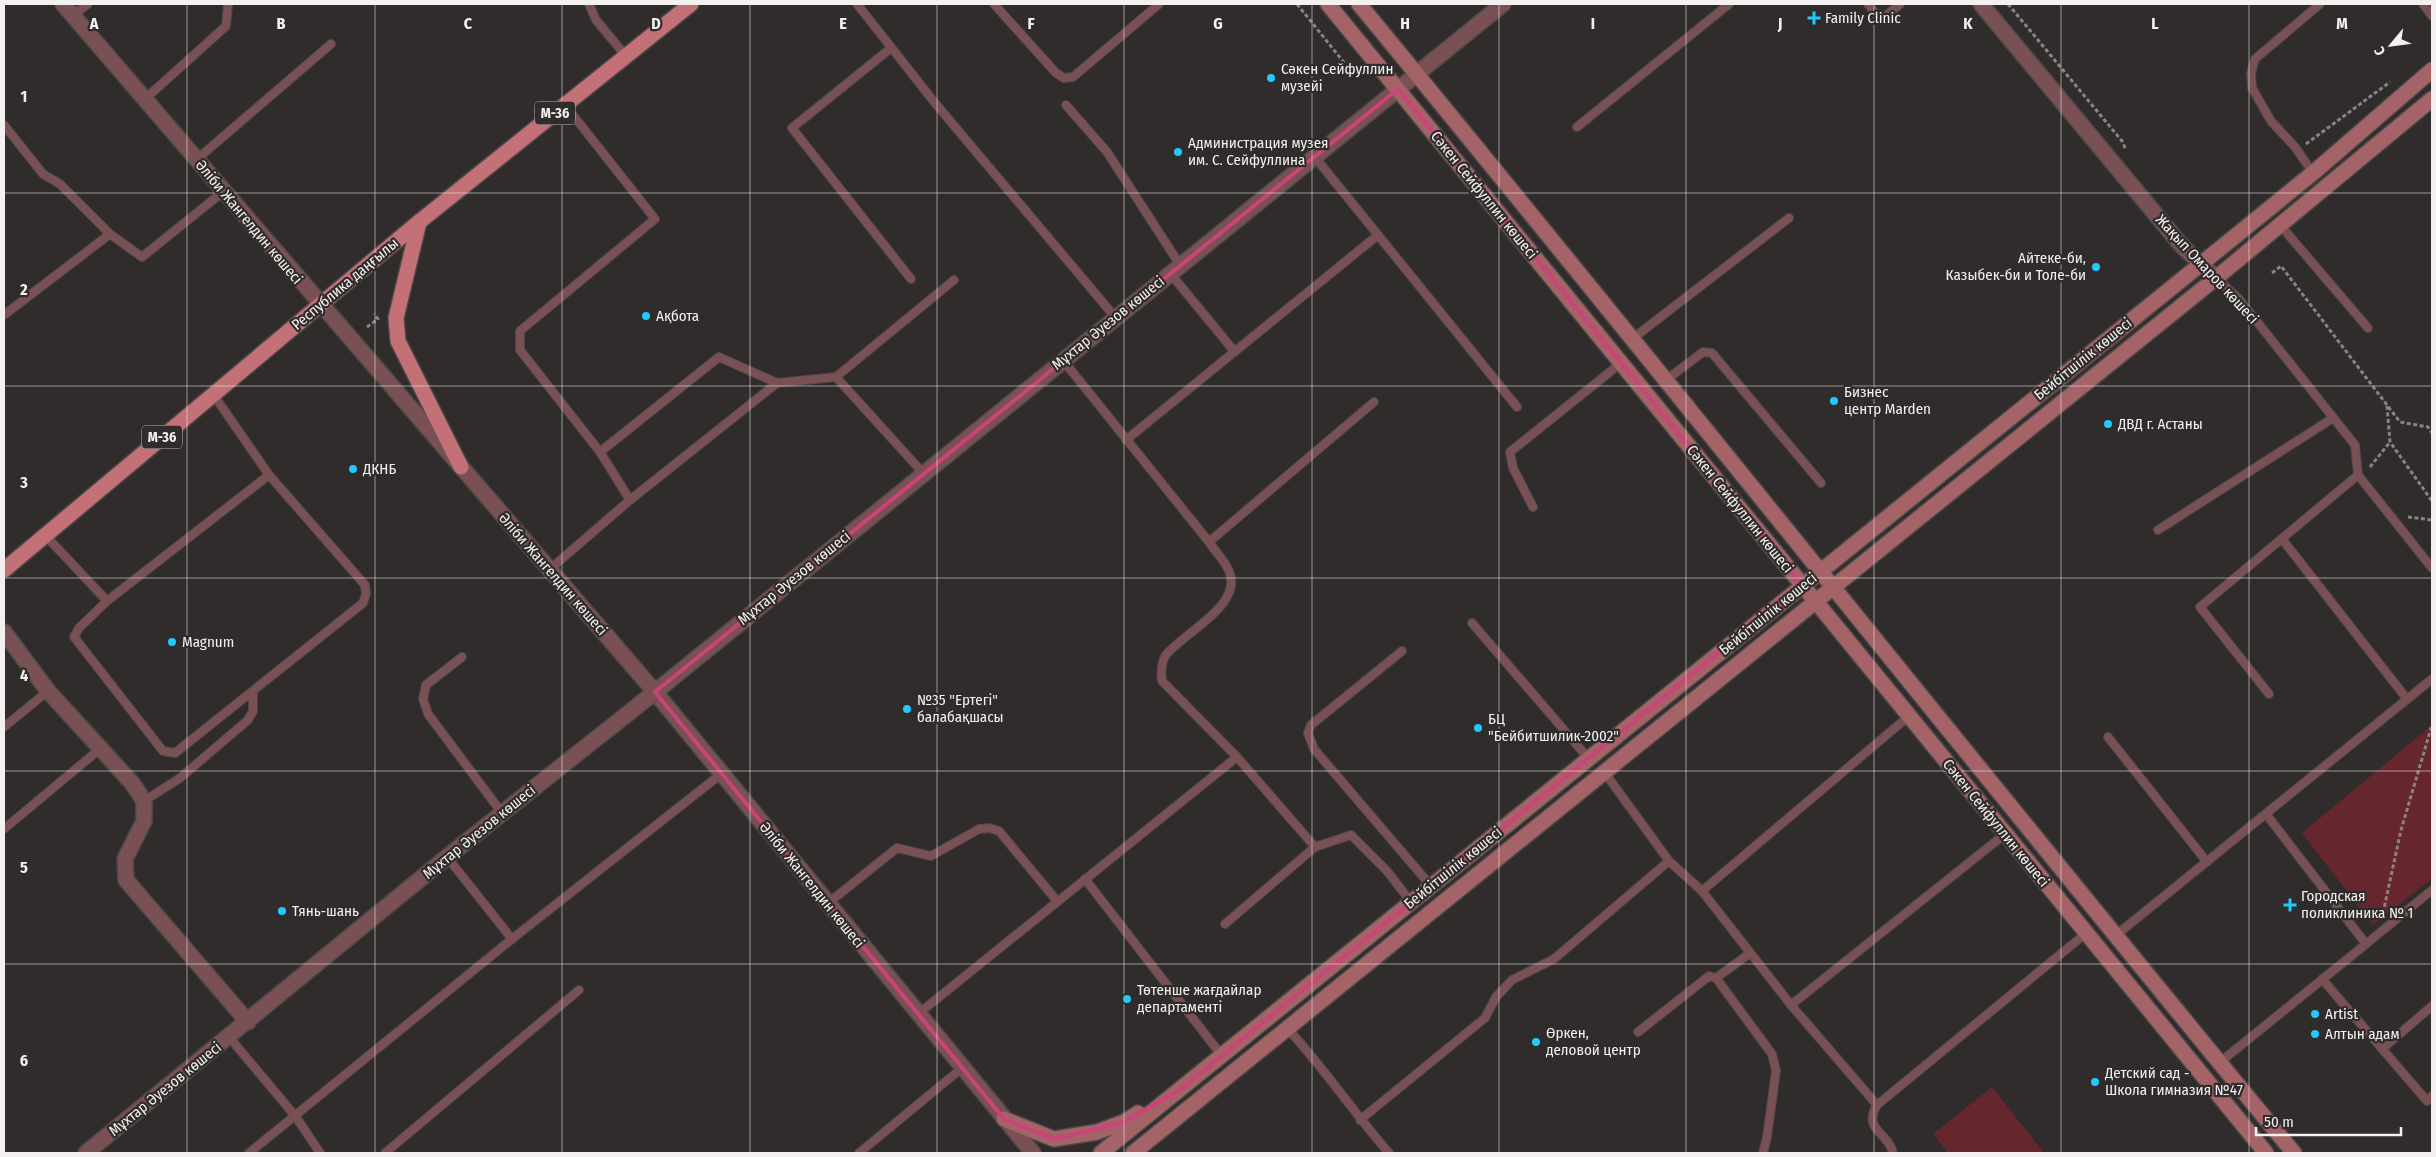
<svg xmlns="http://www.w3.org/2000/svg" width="2436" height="1157" font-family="'Fira Sans Condensed',sans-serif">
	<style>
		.green { fill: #65262d }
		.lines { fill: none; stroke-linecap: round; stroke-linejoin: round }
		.service-casing { stroke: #4c4747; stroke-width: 10 }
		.minor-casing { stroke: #4c4747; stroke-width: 18 }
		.tertiary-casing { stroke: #4c4747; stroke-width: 18 }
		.secondary-casing { stroke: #4c4747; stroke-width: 18 }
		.primary-casing { stroke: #4c4747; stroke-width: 18 }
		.path { stroke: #898484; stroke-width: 3; stroke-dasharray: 4 2.5; stroke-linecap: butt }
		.service { stroke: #795053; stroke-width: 8 }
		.minor { stroke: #795053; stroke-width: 15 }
		.tertiary { stroke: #795053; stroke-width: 15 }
		.secondary { stroke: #a36367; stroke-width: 15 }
		.primary { stroke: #c37176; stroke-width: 15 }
		.marked { fill: none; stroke: #cc4379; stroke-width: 4; stroke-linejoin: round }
		.grid { fill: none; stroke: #f4f0f0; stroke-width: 1; stroke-opacity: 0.55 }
		.poi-dot { fill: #21c9fd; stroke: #312c2c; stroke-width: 2 }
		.labels { text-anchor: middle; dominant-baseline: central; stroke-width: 4.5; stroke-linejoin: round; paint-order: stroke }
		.shield { fill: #312c2c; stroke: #bab5b5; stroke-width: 1 }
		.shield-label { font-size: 14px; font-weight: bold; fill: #f4f0f0 }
		.poi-label { font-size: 15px; fill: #f4f0f0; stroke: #312c2c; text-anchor: start }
		.street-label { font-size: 15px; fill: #f4f0f0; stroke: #312c2c }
		.grid-label { font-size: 16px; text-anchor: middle; font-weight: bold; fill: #f4f0f0; stroke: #312c2c; stroke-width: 4.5; stroke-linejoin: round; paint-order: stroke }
	</style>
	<rect width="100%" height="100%" fill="#312c2c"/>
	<g class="green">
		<polygon points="2432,725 2432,879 2373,925 2302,833"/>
		<polygon points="1992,1087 2044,1153 1948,1153 1933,1134"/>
	</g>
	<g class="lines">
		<g class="service-casing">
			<g id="service">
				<polyline points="589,4 596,20 626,56"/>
				<polyline points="857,4 935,103 1115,317"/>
				<polyline points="994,4 1056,73 1064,78 1073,77 1159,4"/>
				<polyline points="1868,4 1881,20 1900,4"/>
				<polyline points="2423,4 2432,16"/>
				<polyline points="73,15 88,4"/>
				<polyline points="891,48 792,128 911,279"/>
				<polyline points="145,99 226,26 228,4"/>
				<polyline points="565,105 655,219 520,331 520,350 600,452"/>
				<polyline points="1066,105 1107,152 1180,265"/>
				<polyline points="4,125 43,174 60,184 110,234"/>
				<polyline points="1577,127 1729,4"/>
				<polyline points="1314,156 1378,235"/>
				<polyline points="196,160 331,44"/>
				<polyline points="2313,173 2295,147 2271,121 2252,88 2251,73 2255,59 2320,4"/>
				<polyline points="2280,225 2368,328"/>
				<polyline points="1170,273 1234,351"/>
				<polyline points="2216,278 2239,299 2355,445 2358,475 2432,568"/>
				<polyline points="4,315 110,234 142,257 224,191"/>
				<polyline points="1632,339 1789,218"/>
				<path d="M1062 359 1209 542C1215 551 1225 561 1229 571 1244 605 1183 633 1166 655 1161 662 1161 672 1162 681L1237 757"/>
				<polyline points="836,377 954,280"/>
				<polyline points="1666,380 1703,352 1712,353 1821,483"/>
				<polyline points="1126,440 1378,235 1517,407"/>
				<polyline points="630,500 777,383"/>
				<polyline points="1533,507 1513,468 1510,452 1621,363"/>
				<polyline points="2158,530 2333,418"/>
				<polyline points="45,535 107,601 269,475"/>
				<polyline points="2282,539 2407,699"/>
				<polyline points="1209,542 1374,402"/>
				<polyline points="549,570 630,500 600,452 719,357 777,383 836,377 923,473"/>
				<polyline points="107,601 79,628 74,637 163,751 175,753 363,603 366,594 365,585 269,475 213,394"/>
				<polyline points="1472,623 1589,759"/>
				<polyline points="1402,651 1311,725 1308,733 1314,749 1431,886"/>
				<polyline points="462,657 426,685 423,699 428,714 502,813"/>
				<polyline points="2269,694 2200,607 2358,475"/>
				<polyline points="4,727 48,691"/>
				<polyline points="2108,737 2207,862"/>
				<polyline points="1605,773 1669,861 1702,891 1791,1005 1877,1105"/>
				<polyline points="144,801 180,778 248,720 253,711 253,691"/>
				<polyline points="4,829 101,748"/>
				<polyline points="447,857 512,939"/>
				<polyline points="1085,879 1222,1056"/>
				<polyline points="1702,891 1909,716"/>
				<polyline points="827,904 897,848 931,856 979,829 989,828 999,831 1057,901"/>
				<polyline points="1225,924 1315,847"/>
				<polyline points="2115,936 2432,679"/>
				<polyline points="2366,944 2432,890"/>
				<polyline points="1716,978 1749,954"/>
				<polyline points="2322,979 2427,1101 2432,1096"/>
				<polyline points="1791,1005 2005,834"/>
				<polyline points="918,1014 1237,757 1315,847 1351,835 1387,871 1411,902"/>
				<path d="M1287 1028C1324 1068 1354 1113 1389 1153"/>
				<polyline points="1638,1032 1709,976 1716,978 1772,1054 1776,1071 1767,1137 1763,1153"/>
				<polyline points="229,1037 296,1117 320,1153"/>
				<polyline points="2382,1049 2432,1006"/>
				<polyline points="2219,1063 2366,944 2266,814"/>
				<polyline points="1360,1120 1485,1018 1496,997 1512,980 1554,959 1669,861"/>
				<polyline points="249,1153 512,939 721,774"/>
				<polyline points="385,1153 579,990"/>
				<polyline points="859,1153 962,1068"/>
				<path d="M1893 1153C1889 1133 1862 1130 1877 1105L2085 934"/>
			</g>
		</g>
		<g class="minor-casing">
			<g id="minor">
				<polyline points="1981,4 2182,246 2216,278"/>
				<polyline points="4,632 48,691 132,783 144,801 144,821 125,859 126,880 248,1022"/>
			</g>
		</g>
		<g class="tertiary-casing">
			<g id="tertiary">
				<polyline points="63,4 655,692 1033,1153"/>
				<polyline points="86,1153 447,857 655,692 1503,4"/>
			</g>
		</g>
		<g class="secondary-casing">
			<g id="secondary">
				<polyline points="1328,4 2266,1153"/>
				<path d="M1359 4C1673 385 1979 772 2294 1153"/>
				<polyline points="1004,1119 1054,1139 1097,1132 1124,1122 1138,1113"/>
				<polyline points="1101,1153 2201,264 2313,173 2432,70"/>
				<polyline points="1133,1153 2216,278 2432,99"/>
			</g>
		</g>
		<g class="primary-casing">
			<g id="primary">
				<polyline points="419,222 396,318 398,341 461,467"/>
				<polyline points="4,570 419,222 691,4"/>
			</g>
		</g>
		<g class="path">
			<polyline points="1297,4 1350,70"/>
			<polyline points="2008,4 2122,141 2126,150"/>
			<polyline points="2306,144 2390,82"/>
			<polyline points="2272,273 2281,266 2400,422 2428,427 2432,433"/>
			<polyline points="367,327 378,319 374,314"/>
			<polyline points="2387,406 2390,442 2432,501"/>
			<polyline points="2370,467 2390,442"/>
			<polyline points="2408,517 2432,520"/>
			<polyline points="2383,913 2401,830 2432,725"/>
		</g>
		<use href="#service" class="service"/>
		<use href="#minor" class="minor"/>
		<use href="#tertiary" class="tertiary"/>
		<use href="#secondary" class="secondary"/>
		<use href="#primary" class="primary"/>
	</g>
	<path class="marked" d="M1398 89 1802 585 1181 1089 1124 1122 1054 1139 1004 1119 655 692Z"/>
	<path class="grid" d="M187 4V1153M375 4V1153M562 4V1153M750 4V1153M937 4V1153M1124 4V1153M1312 4V1153M1499 4V1153M1686 4V1153M1874 4V1153M2061 4V1153M2249 4V1153M4 193H2432M4 386H2432M4 578H2432M4 771H2432M4 964H2432"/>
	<g class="poi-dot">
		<path d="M1811.5 10.5h5v5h5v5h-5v5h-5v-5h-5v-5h5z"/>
		<circle cx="1271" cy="78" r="5"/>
		<circle cx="1178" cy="152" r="5"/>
		<circle cx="2096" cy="267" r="5"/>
		<circle cx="646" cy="316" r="5"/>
		<circle cx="1834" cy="401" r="5"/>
		<circle cx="2108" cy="424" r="5"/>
		<circle cx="353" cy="469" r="5"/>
		<circle cx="172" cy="642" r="5"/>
		<circle cx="907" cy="709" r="5"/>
		<circle cx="1478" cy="728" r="5"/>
		<path d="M2287.5 897.5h5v5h5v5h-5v5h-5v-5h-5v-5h5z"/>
		<circle cx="282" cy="911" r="5"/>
		<circle cx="1127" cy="999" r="5"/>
		<circle cx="2315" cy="1014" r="5"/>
		<circle cx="2315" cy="1034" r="5"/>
		<circle cx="1536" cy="1042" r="5"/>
		<circle cx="2095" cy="1082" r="5"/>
	</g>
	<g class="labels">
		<g class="shield">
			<rect x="535" y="101.5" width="40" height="23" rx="4"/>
			<rect x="142" y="425.5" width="40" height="23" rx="4"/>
		</g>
		<g class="shield-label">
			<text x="555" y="113">M-36</text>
			<text x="162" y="437">M-36</text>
		</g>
		<g class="poi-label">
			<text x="1825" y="18">Family Clinic</text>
			<text x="1281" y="69">Сәкен Сейфуллин<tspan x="1281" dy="17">музейі</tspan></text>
			<text x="1188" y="143">Администрация музея<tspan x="1188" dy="17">им. С. Сейфуллина</tspan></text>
			<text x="2086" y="258" text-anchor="end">Айтеке-би,<tspan x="2086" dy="17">Казыбек-би и Толе-би</tspan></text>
			<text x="656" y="316">Ақбота</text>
			<text x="1844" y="392">Бизнес<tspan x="1844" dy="17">центр Marden</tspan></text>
			<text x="2118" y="424">ДВД г. Астаны</text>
			<text x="363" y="469">ДКНБ</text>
			<text x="182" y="642">Magnum</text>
			<text x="917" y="700">№35 "Ертегі"<tspan x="917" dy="17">балабақшасы</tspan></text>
			<text x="1488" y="719">БЦ<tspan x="1488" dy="17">"Бейбитшилик-2002"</tspan></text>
			<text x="2301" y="896">Городская<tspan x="2301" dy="17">поликлиника № 1</tspan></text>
			<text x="292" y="911">Тянь-шань</text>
			<text x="1137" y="990">Төтенше жағдайлар<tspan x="1137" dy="17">департаменті</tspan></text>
			<text x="2325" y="1014">Artist</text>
			<text x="1546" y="1033">Өркен,<tspan x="1546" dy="17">деловой центр</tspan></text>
			<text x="2325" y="1034">Алтын адам</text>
			<text x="2105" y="1073">Детский сад -<tspan x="2105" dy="17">Школа гимназия №47</tspan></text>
		</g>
		<g class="street-label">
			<text transform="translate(1484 195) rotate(51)">Сәкен Сейфуллин көшесі</text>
			<text transform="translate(249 222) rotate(50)">Әліби Жангелдин көшесі</text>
			<text transform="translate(2207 269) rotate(47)">Жақып Омаров көшесі</text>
			<text transform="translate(345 284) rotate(-40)">Республика даңғылы</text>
			<text transform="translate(1108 323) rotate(-39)">Мұхтар Әуезов көшесі</text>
			<text transform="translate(2083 359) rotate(-39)">Бейбітшілік көшесі</text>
			<text transform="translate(1740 509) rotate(51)">Сәкен Сейфуллин көшесі</text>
			<text transform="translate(553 574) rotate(49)">Әліби Жангелдин көшесі</text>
			<text transform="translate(794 578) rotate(-39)">Мұхтар Әуезов көшесі</text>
			<text transform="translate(1768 614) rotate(-39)">Бейбітшілік көшесі</text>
			<text transform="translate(1996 823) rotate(51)">Сәкен Сейфуллин көшесі</text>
			<text transform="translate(479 832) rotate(-39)">Мұхтар Әуезов көшесі</text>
			<text transform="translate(1453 868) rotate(-39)">Бейбітшілік көшесі</text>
			<text transform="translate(812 885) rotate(51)">Әліби Жангелдин көшесі</text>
			<text transform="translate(165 1089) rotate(-39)">Мұхтар Әуезов көшесі</text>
		</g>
	</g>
	<g class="grid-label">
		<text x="94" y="29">A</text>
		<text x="281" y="29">B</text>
		<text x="468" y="29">C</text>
		<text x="656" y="29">D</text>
		<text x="843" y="29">E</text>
		<text x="1031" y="29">F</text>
		<text x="1218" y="29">G</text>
		<text x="1405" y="29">H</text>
		<text x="1593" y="29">I</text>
		<text x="1780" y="29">J</text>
		<text x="1968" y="29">K</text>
		<text x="2155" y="29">L</text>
		<text x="2342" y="29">M</text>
		<text x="24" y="102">1</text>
		<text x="24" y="295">2</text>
		<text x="24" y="488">3</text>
		<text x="24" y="681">4</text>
		<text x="24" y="873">5</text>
		<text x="24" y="1066">6</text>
	</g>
	<rect width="2436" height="1157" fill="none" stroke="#f4f0f0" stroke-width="10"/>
	<g transform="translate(2391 45) rotate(241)" stroke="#312c2c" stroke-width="4" paint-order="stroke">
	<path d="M0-4L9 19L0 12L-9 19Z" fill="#f4f0f0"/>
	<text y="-8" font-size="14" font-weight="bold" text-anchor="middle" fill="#f4f0f0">С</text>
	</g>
	<path d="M2256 1127v8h145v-8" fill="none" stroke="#f4f0f0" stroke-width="2.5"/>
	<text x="2264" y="1127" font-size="15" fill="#f4f0f0" stroke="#312c2c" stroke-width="4" paint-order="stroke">50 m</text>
</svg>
